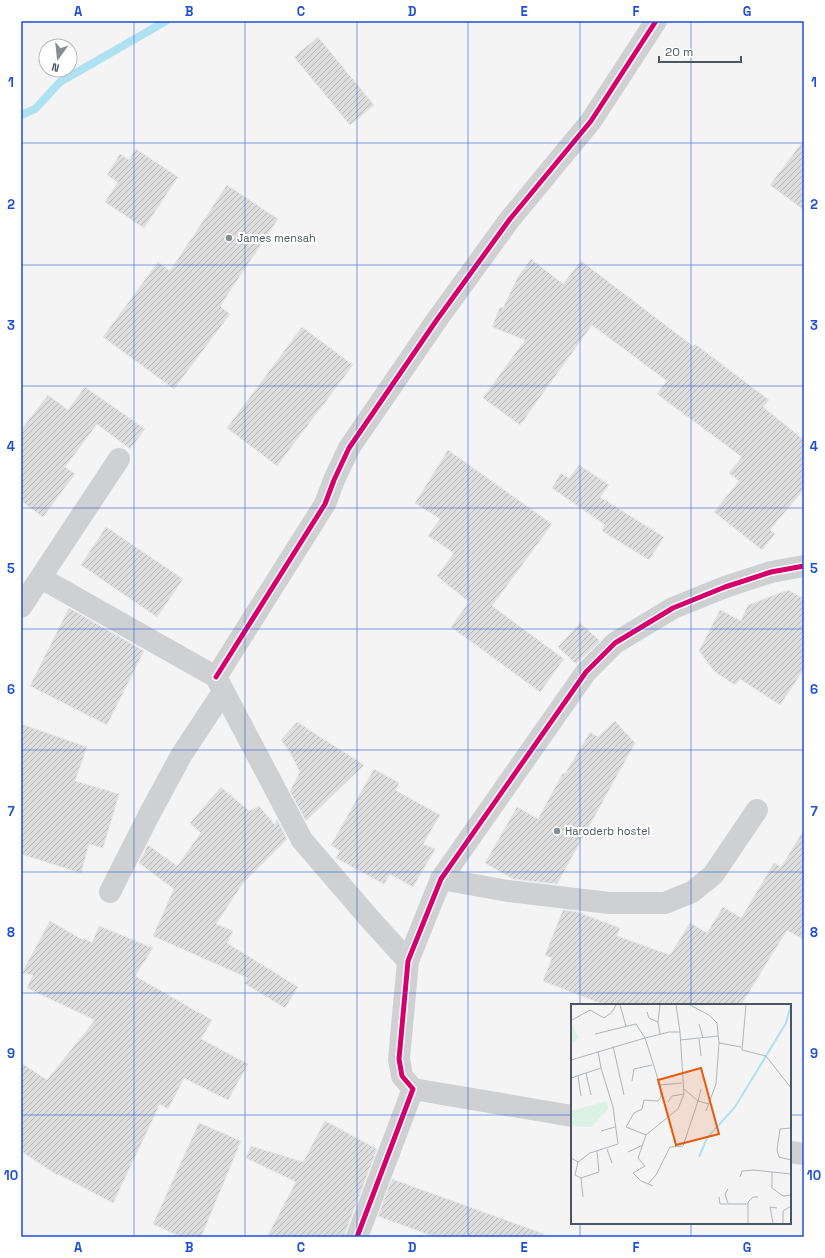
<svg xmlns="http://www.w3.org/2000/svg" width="825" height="1258" font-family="'Space Grotesk',sans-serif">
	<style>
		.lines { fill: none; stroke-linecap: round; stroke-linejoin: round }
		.stream { stroke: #aee2f0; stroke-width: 8 }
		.building { fill: url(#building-hatch); stroke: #e5e6e7 }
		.minor { stroke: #ced0d2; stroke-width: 22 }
		.cycleway-casing { stroke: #fff; stroke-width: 8 }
		.cycleway { stroke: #d6006c; stroke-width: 5 }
		.grid { fill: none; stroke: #1d4ed8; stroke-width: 1; stroke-opacity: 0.55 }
		.poi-dot { fill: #868d94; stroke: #fff; stroke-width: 1.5 }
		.labels { text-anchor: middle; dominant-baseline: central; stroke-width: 4; stroke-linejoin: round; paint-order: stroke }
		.poi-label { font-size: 11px; fill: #4a5661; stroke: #fff; text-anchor: start }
		.inset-river { fill: none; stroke: #aee2f0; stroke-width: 2 }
		.inset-road { fill: none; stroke: #b0b5b9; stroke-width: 1 }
		.view { fill: #e8590c; fill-opacity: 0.15; stroke: #e8590c; stroke-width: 2 }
		.inset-edge { fill: none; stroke: #4a5661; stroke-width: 2 }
		.neatline { fill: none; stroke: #1d4ed8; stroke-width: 1.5 }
		.grid-label { font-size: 13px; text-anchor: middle; font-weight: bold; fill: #1d4ed8 }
	</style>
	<defs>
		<pattern id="building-hatch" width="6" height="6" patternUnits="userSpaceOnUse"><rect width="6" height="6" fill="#ddddde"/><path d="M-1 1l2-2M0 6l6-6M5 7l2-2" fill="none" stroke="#b5b6b7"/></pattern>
	</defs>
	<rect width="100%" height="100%" fill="#f4f4f4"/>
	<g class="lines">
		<polyline class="stream" points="21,115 35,109 60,82 166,21"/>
	</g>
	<g class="building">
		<polygon points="318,37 374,105 350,125 294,57"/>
		<polygon points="804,140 804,210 770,185"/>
		<polygon points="136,149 178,177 144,228 105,202 118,182 107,175 120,154 129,160"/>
		<polygon points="227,185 278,219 220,306 230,314 174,389 103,337 158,262 170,271"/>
		<polygon points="531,259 563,284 581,261 693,346 695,344 769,400 763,407 804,440 804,489 770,530 775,534 762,550 714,512 739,481 729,473 742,457 657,394 667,381 592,325 520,425 483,398 525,340 492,327 500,307 503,308 518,277"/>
		<polygon points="302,327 353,365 277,466 227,428"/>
		<polygon points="85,387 145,429 130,449 97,424 65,467 75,474 43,517 21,501 21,430 48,395 68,410"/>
		<polygon points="448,450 552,524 492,606 564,659 540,692 451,627 469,602 437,576 454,553 428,536 440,519 415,503"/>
		<polygon points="579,465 609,485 600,497 664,537 649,560 602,531 605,525 552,488 561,473 569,478"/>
		<polygon points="106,527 183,579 157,617 81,565"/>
		<polygon points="788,590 804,599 804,669 780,705 740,679 735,685 715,672 699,651 720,610 741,621 748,605"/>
		<polygon points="69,608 144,651 107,725 30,686"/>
		<polygon points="580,623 600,641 576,664 558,647"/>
		<polygon points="615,721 635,743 557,884 513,879 485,863 517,807 538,819 563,773 565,774 590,732 598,737"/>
		<polygon points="297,722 364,765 306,821 290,791 300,772 290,752 281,740"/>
		<polygon points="21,724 87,747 75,781 119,794 103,848 89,844 81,873 21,854"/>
		<polygon points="374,769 399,783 395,790 440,815 423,844 435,849 413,887 390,874 384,884 336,858 340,851 331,845"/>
		<polygon points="221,787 249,811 259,806 275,825 277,819 287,839 243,883 216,924 233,931 227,943 298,987 285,1008 244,983 248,978 153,936 174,889 139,863 148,845 177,866 201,833 190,823"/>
		<polygon points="804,830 804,940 787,930 741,1005 605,1005 543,981 552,958 545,955 563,910 577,912 620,928 617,936 670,955 690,923 707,933 723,907 741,918 774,863 781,867"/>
		<polygon points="50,921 83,940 84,938 92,943 99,926 153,948 135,976 212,1020 201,1039 248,1064 228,1100 184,1078 168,1109 160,1104 113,1203 58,1174 57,1175 21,1151 21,1063 47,1080 95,1020 27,988 33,975 22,973"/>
		<polygon points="325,1121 377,1149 345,1233 345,1237 267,1237 296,1182 246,1158 251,1146 303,1162"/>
		<polygon points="199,1123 241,1141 201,1237 181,1237 153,1224"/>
		<polygon points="392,1179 544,1234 543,1237 435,1237 378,1216"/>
	</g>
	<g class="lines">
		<g class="minor">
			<polyline points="41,578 216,677 302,840 369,918 408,961"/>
			<polyline points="21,607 119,459"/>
			<polyline points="216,677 325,504 334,480 349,448 436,321 510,219 591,121 656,21"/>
			<polyline points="441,879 508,891 609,903 665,903 692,892 713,875 757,810"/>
			<polyline points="110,892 150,813 182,754 223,692"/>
			<polyline points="413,1089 572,1116"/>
			<polyline points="790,1152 804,1154"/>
			<polyline points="357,1237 413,1089 402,1076 399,1059 408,961 441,879 586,672 615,643 673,608 725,587 771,572 804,566"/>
		</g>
		<g class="cycleway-casing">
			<g id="cycleway">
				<polyline points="216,677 325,504 334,480 349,448 436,321 510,219 591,121 656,21"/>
				<polyline points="357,1237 413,1089 402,1076 399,1059 408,961 441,879 586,672 615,643 673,608 725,587 771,572 804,566"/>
			</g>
		</g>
		<use href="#cycleway" class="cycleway"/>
	</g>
	<path class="grid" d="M134 21V1237M245 21V1237M357 21V1237M468 21V1237M580 21V1005M691 21V1005M21 143H804M21 265H804M21 386H804M21 508H804M21 629H804M21 750H804M21 872H804M21 993H804M21 1115H572M790 1115H804M580 1223V1237M691 1223V1237"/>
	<g class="poi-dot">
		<circle cx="229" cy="238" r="4"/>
		<circle cx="557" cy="831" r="4"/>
	</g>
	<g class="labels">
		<g class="poi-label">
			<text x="237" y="238">James mensah</text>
			<text x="565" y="831">Haroderb hostel</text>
		</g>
	</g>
	<g transform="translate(571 1004)">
		<rect width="220" height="220" fill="#f4f4f4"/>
		<path d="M0 18 8 34 0 39ZM36 97 37 105 20 123 0 122V107Z" fill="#d9f2e3"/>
		<path class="inset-river" d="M128 153 136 134 164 103 215 19 220 1"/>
		<path class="inset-road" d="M49 1 55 22M89 1 87 18 89 30M105 1 109 28M119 1 138 11 146 19 148 39 170 43M175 1 171 46 195 52 220 84M76 8 78 14 87 18M1 16 19 6 33 14 41 8 45 1M128 20 132 34M128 35 130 52M109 36 147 32M42 42 53 91M0 56 74 34 65 20 24 30M15 69 20 91M7 72 10 92M0 74 30 64 27 47M61 77 63 65 81 61M89 81 111 79M113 85 127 97 138 100M127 97 130 85M97 98 101 92 113 90M135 107 145 80 148 39M220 124 209 125 206 146 208 153 220 156M30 127 44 123M75 131 55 123 63 109 71 105 73 96 87 97 90 93 89 81 74 34 98 28H109L113 90 107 105 75 131 67 154 74 162 62 169 70 177 82 182M36 145 41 159M57 148 72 141M0 154 7 158 19 149 47 140 42 103 30 64M201 168V184L212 192 220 191M4 171 10 174 28 168 26 147M4 171 7 158M169 173 171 167 182 166 220 170M10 174 12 193M77 180 85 171 99 143 112 142 127 97M148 193 149 200H177M157 199 154 190 157 185M177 219V198L182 193H187M202 219 199 203 206 204M212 219V207L220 202"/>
		<path class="view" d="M130 64 148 130 105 141 87 76Z"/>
		<rect width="220" height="220" class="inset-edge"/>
	</g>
	<rect width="825" height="1258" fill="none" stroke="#ffffff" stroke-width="44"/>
	<g transform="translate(58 58) rotate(195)"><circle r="19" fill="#ffffff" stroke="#b7bbc0"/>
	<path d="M0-3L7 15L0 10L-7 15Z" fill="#868d94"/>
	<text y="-6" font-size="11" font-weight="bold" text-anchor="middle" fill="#4a5661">N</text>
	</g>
	<path d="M659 56v6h82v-6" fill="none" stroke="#4a5661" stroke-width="2"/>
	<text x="665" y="56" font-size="12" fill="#4a5661" stroke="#ffffff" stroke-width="3" paint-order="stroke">20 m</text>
	<rect x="22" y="22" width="781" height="1214" class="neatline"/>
	<g class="grid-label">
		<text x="78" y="16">A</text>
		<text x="189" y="16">B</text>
		<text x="301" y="16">C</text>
		<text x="412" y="16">D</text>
		<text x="524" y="16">E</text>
		<text x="636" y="16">F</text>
		<text x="747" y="16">G</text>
		<text x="11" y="87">1</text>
		<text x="814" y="87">1</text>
		<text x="11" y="209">2</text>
		<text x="814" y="209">2</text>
		<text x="11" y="330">3</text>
		<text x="814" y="330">3</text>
		<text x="11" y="451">4</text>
		<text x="814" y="451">4</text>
		<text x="11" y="573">5</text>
		<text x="814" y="573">5</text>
		<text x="11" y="694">6</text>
		<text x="814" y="694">6</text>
		<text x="11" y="816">7</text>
		<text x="814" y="816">7</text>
		<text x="11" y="937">8</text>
		<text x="814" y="937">8</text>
		<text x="11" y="1058">9</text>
		<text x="814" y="1058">9</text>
		<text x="11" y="1180">10</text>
		<text x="814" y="1180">10</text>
		<text x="78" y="1252">A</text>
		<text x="189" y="1252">B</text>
		<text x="301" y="1252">C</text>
		<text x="412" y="1252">D</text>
		<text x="524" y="1252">E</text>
		<text x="636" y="1252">F</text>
		<text x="747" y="1252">G</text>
	</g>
</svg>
